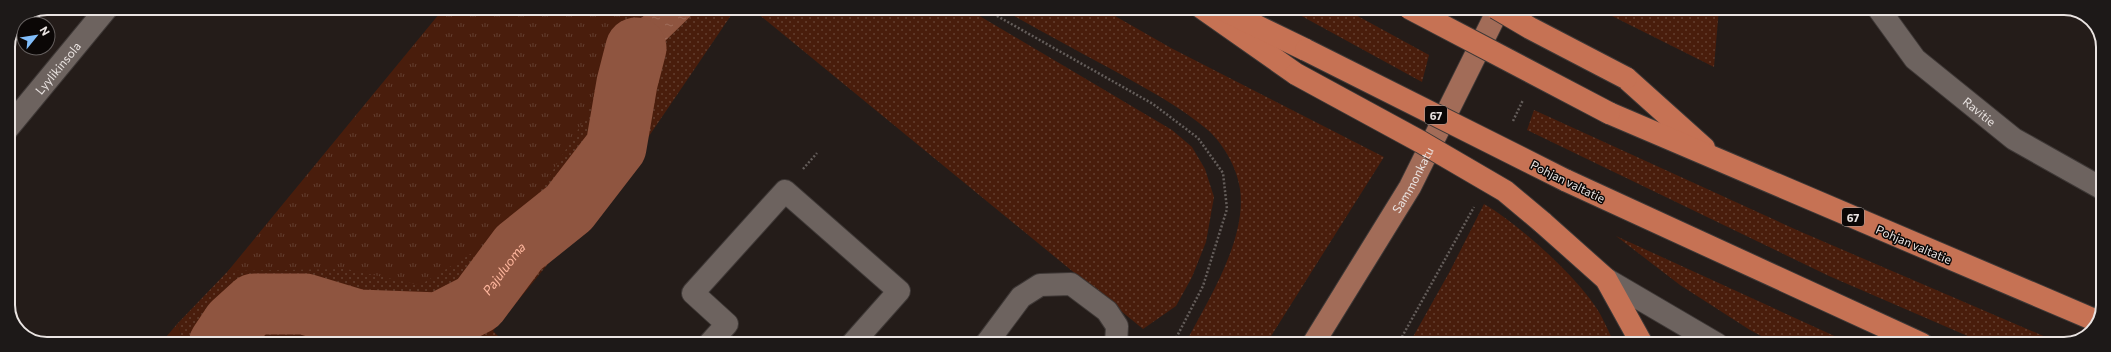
<svg xmlns="http://www.w3.org/2000/svg" width="2111" height="352" font-family="Commissioner,sans-serif">
	<style>
		.grass { fill: url(#grass-dots) }
		.park { fill: url(#park-tufts) }
		.water { fill: url(#water-ripples) }
		.lines { fill: none; stroke-linecap: round; stroke-linejoin: round }
		.river { stroke: #8f5540; stroke-width: 61 }
		.minor-casing { stroke: #3e3836; stroke-width: 24 }
		.major-casing { stroke: #3e3836; stroke-width: 24 }
		.highway-casing { stroke: #3e3836; stroke-width: 24 }
		.path { stroke: #645d5a; stroke-width: 2.5; stroke-dasharray: 2 2; stroke-linecap: butt }
		.minor { stroke: #6d635f; stroke-width: 22 }
		.major { stroke: #a26c58; stroke-width: 22 }
		.highway { stroke: #c67254; stroke-width: 22 }
		.highway-bridge-casing { stroke: #3e3836; stroke-width: 24; stroke-linecap: butt }
		.highway-bridge { stroke: #c67254; stroke-width: 22 }
		.labels { text-anchor: middle; dominant-baseline: central; stroke-width: 3; stroke-linejoin: round; paint-order: stroke }
		.shield { fill: #0b0706; stroke: #a7a2a0; stroke-width: 1 }
		.shield-label { font-size: 11px; font-weight: bold; fill: #eae4e2 }
		.street-label { font-size: 12px; fill: #eae4e2; stroke: #0b0706 }
		.water-label { font-size: 13px; font-style: italic; fill: #feb69d; stroke: #0b0706 }
		.rim { fill: none; stroke: #eae4e2; stroke-width: 2 }
	</style>
	<defs>
		<pattern id="grass-dots" width="8" height="8" patternUnits="userSpaceOnUse"><rect width="8" height="8" fill="#491d0c"/><path d="M2 2h.1M6 6h.1" fill="none" stroke="#633e2f" stroke-width="1.8" stroke-linecap="round"/></pattern>
		<pattern id="park-tufts" width="24" height="20" patternUnits="userSpaceOnUse"><rect width="24" height="20" fill="#491d0c"/><path d="M3 7l-1-3M5 7V3M7 7l1-3M15 17l-1-3M17 17v-4M19 17l1-3" fill="none" stroke="#633e2f"/></pattern>
		<pattern id="water-ripples" width="26" height="14" patternUnits="userSpaceOnUse"><rect width="26" height="14" fill="#8f5540"/><path d="M2 4q2-2 4 0t4 0M15 11q2-2 4 0t4 0" fill="none" stroke="#9f6d5b"/></pattern>
	</defs>
	<rect width="100%" height="100%" fill="#241c19"/>
	<g class="grass">
		<polygon points="527,8 736,8 630,164 493,331 506,344 183,344 178,323 228,271"/>
		<polygon points="751,8 966,8 1172,130 1192,147 1205,169 1214,197 1206,242 1192,277 1176,306 1143,329"/>
		<path d="M1000 8H1101L1171 48 1384 157 1266 344H1185C1208 300 1247 240 1240 189 1237 168 1224 145 1209 131 1180 106 1145 88 1111 69 1074 49 1037 29 1000 8Z"/>
		<polygon points="1287,8 1343,8 1429,55 1422,82"/>
		<polygon points="1596,8 1719,8 1714,67"/>
		<polygon points="1534,110 1799,231 2062,344 1986,344 1829,276 1527,130"/>
		<path d="M1484 204C1517 223 1573 273 1595 306 1603 317 1608 331 1615 344H1409L1450 271Z"/>
		<polygon points="1616,236 1852,344 1776,344 1750,330 1680,285"/>
		<polygon points="1668,337 1680,339 1688,344 1661,344 1660,341"/>
	</g>
	<g class="park">
		<polygon points="444,8 628,8 613,30 587,115 520,224 420,285 346,269 228,271"/>
		<polygon points="178,323 183,344 160,344"/>
	</g>
	<polygon class="water" points="654,8 699,8 661,45 645,82 637,121 603,136 613,61 636,22"/>
	<g class="lines">
		<path class="river" id="s1" d="M219 344 233 323 254 304H305L358 320 439 323 478 303 519 248 569 208 616 147 627 83 636 48"/>
		<g class="minor-casing">
			<g id="minor">
				<path id="s2" d="M1878 8 1915 59 2014 139 2103 189"/>
				<path id="s3" d="M8 128 107 8"/>
				<polyline points="1606,279 1717,344"/>
				<polyline points="709,344 727,324 693,293 785,191 899,291 852,344"/>
				<polyline points="986,344 1021,297 1040,285 1071,284 1107,311 1117,326 1116,344"/>
			</g>
		</g>
		<g class="major-casing">
			<g id="major">
				<path id="s4" d="M1313 344 1410 187 1499 8"/>
			</g>
		</g>
		<g class="highway-casing">
			<g id="highway">
				<polyline points="1202,8 1296,74"/>
				<polyline points="1224,10 1306,50"/>
				<polyline points="1626,78 1704,148"/>
				<polyline points="1609,113 2097,321"/>
				<polyline points="1565,180 1922,344"/>
				<polyline points="1542,222 1606,279 1642,344"/>
			</g>
		</g>
		<g class="path">
			<polyline points="983,8 1153,104 1198,138 1223,173 1227,209 1203,286 1173,344"/>
			<polyline points="1513,121 1523,100"/>
			<polyline points="803,169 817,153"/>
			<polyline points="1398,344 1474,207"/>
		</g>
		<use href="#minor" class="minor"/>
		<use href="#major" class="major"/>
		<use href="#highway" class="highway"/>
		<g class="highway-bridge-casing">
			<g id="highway-bridge">
				<polyline points="1409,8 1609,113"/>
				<polyline points="1496,8 1530,28 1626,78"/>
				<polyline points="1306,50 1565,180"/>
				<polyline points="1296,74 1421,142 1505,191 1542,222"/>
			</g>
		</g>
		<use href="#highway-bridge" class="highway-bridge"/>
	</g>
	<g class="labels">
		<g class="shield">
			<rect x="1425" y="106" width="22" height="18" rx="3"/>
			<rect x="1842" y="208" width="22" height="18" rx="3"/>
		</g>
		<g class="shield-label">
			<text x="1436" y="115">67</text>
			<text x="1853" y="217">67</text>
		</g>
		<g class="street-label">
			<text stroke="none"><textPath href="#s3" startOffset="78">Lyylikinsola</textPath></text>
			<text stroke="none"><textPath href="#s2" startOffset="146">Ravitie</textPath></text>
			<text stroke="none"><textPath href="#s4" startOffset="192">Sammonkatu</textPath></text>
			<text transform="translate(1568 181) rotate(26)">Pohjan valtatie</text>
			<text transform="translate(1914 244) rotate(23)">Pohjan valtatie</text>
		</g>
		<g class="water-label">
			<text stroke="none"><textPath href="#s1" startOffset="328">Pajuluoma</textPath></text>
		</g>
	</g>
	<path d="M0 0H2111V352H0ZM47 15H2064A32 32 0 0 1 2096 47V305A32 32 0 0 1 2064 337H47A32 32 0 0 1 15 305V47A32 32 0 0 1 47 15Z" fill="#1d1918" fill-rule="evenodd"/>
	<path class="rim" d="M47 15H2064A32 32 0 0 1 2096 47V305A32 32 0 0 1 2064 337H47A32 32 0 0 1 15 305V47A32 32 0 0 1 47 15Z"/>
	<g transform="translate(36 36) rotate(60)"><circle r="19" fill="#0b0706" stroke="#645f5e"/>
	<path d="M0-3L7 15L0 10L-7 15Z" fill="#81bdfa"/>
	<text y="-6" font-size="11" font-weight="bold" text-anchor="middle" fill="#eae4e2">N</text>
	</g>
</svg>
